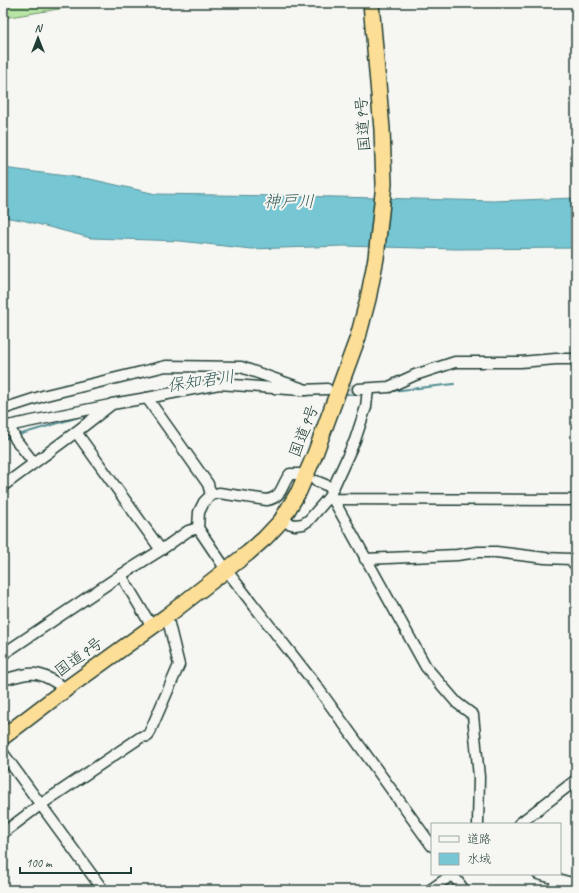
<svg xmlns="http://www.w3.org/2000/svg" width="579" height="893" font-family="Caveat,'Klee One',sans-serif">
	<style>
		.green { fill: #b8e5a3; stroke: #6c916c }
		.water { fill: #77c6d4; stroke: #548f94 }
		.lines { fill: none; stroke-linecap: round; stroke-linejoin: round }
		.stream { stroke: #548f94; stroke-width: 2 }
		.minor-tunnel { stroke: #cbd1cc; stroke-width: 10; stroke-dasharray: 10 5; stroke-linecap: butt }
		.minor-casing { stroke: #1f3d34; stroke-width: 13 }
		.highway-casing { stroke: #1f3d34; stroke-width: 18 }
		.minor { stroke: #f6f6f2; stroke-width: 10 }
		.highway { stroke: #fcde96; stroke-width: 15 }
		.labels { text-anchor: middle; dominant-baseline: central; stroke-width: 4; stroke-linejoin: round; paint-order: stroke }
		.street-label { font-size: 16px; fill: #1f3d34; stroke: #f6f6f2 }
		.water-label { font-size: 17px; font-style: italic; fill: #355f5c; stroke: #f6f6f2 }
	</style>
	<rect width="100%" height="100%" fill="#f6f6f2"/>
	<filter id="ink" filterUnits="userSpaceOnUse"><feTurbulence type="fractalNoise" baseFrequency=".025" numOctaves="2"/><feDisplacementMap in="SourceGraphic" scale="8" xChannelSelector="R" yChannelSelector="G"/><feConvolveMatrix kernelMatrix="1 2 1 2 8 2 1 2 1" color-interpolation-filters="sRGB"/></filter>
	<g filter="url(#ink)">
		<polygon class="green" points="3,3 78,3 71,7 3,18"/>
		<polygon class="water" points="3,168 90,179 156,194 337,197 493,201 576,198 576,248 456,249 343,246 251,249 180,241 91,238 22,220 3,217"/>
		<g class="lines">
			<g class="stream">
				<polyline points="392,391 454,384"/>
				<polyline points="318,394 331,394"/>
				<polyline points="344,394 363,394"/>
				<polyline points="18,435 89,414"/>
				<polyline points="3,439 12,437"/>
			</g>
			<polyline class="minor-tunnel" points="334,389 358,389"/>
			<g class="minor-casing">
				<g id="minor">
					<polyline points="358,389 389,387 415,375 455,362 520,362 556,359 576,359"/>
					<polyline points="147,398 219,384 302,390 327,389"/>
					<polyline points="3,409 46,395 166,366 241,367 306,390"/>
					<polyline points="9,426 16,440 34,463"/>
					<polyline points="3,427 110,405"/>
					<polyline points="76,432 161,550 188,531 198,528"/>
					<path d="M299 474H290C281 485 283 497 267 500L219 493 211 495 204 502 199 512 198 528 227 571 315 684 432 846"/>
					<polyline points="316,481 333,488"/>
					<polyline points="3,486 76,432 112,404 147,398 208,484 211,495"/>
					<polyline points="329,497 333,499 576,500"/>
					<polyline points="333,499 426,667 457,703 473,715 479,777 478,824"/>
					<polyline points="281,521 295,525 303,524 309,520 329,497 355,440 366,407 368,389"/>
					<polyline points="365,559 457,555 478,552 496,552 545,558 570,559 576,566"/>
					<polyline points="121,575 152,627"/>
					<polyline points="3,654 121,575 161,550"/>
					<path d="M3 680C35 671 38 670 66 689"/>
					<polyline points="3,753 103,890"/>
					<polyline points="519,824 576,780"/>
					<polyline points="3,833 40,805 141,737 148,736 179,665 167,616"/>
					<polyline points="452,874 464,890"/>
					<polyline points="538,874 576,884"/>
					<polyline points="430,890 453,874"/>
					<polyline points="553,890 557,879"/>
				</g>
			</g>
			<g class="highway-casing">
				<polyline id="highway" points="3,737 66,689 167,616 248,553 265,538 281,521 299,491 315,454 358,337 368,299 376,258 384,184 382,129 371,3"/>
			</g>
			<use href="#minor" class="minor"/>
			<use href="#highway" class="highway"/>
		</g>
	</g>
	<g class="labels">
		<g class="street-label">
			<text transform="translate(363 124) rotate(-94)">国道9号</text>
			<text transform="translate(304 431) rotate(-69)">国道9号</text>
			<text transform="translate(79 657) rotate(-36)">国道9号</text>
		</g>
		<g class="water-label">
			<text x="289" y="201">神戸川</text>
			<text transform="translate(201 381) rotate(-8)">保知君川</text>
		</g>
	</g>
	<rect width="579" height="893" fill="none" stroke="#f6f6f2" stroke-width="16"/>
	<rect x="8" y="8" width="563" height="877" fill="none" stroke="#1f3d34" stroke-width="1.5" filter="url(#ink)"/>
	<rect x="431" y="823" width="130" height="52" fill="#f6f6f2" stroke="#a0aca6"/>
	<rect x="439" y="836" width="20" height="6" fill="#f6f6f2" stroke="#a0aca6"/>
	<text x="467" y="843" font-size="12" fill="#1f3d34">道路</text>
	<rect x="439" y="853" width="20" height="12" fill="#77c6d4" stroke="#a0aca6"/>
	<text x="467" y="863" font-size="12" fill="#1f3d34">水域</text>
	<g transform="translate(38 38)" stroke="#f6f6f2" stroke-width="3" paint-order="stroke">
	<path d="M0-3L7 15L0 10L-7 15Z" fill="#1f3d34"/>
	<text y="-6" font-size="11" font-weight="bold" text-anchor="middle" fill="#1f3d34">N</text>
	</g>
	<path d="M20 867v6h111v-6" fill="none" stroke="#1f3d34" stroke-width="2"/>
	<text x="26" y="867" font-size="12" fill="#1f3d34" stroke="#f6f6f2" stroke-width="3" paint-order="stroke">100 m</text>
</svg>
